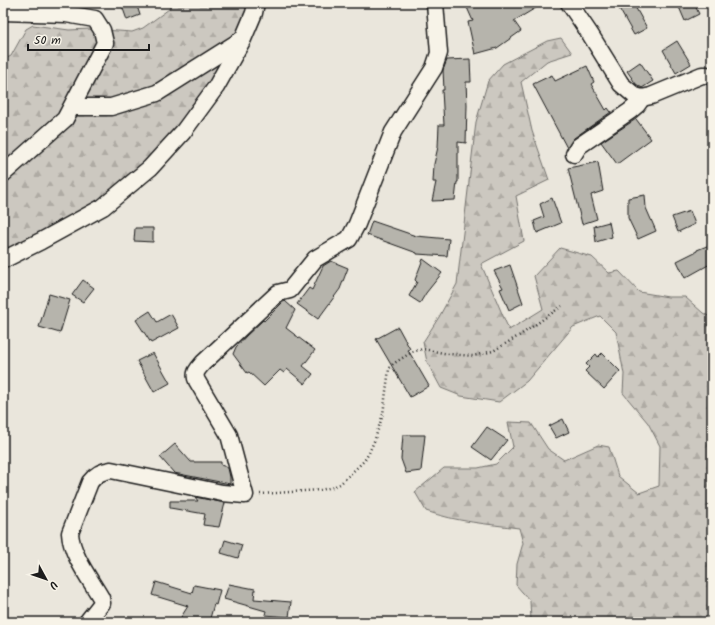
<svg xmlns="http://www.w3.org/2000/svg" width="715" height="625" font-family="Kalam,sans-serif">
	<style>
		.forest { fill: url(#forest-firs); stroke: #74726e }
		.building { fill: #b6b4ac; stroke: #1c1c1c }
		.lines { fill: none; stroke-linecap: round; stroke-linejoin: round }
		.street-casing { stroke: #1c1c1c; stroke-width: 19 }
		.path { stroke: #1c1c1c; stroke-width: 2.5; stroke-dasharray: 1 3; stroke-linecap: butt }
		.street { stroke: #f7f3e8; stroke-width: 16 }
	</style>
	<defs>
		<pattern id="forest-firs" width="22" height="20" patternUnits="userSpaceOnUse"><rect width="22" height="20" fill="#ccc8c0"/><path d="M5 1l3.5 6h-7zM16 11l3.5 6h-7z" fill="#afaba4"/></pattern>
	</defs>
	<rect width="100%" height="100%" fill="#eae6dc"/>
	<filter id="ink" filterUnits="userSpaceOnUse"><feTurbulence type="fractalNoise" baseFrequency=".025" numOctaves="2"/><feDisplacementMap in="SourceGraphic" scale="8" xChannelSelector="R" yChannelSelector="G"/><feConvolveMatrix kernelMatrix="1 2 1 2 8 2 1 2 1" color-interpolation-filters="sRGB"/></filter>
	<g filter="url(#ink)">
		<g class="forest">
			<polygon points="172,3 260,3 258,10 147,178 3,266 3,60 11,56 26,29 33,25 69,30 90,29 132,32 143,28 169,9"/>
			<path d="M561 38 572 53 547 61 521 82 532 131 549 180 516 196 524 241 481 264 509 330 543 309 534 276 560 248 592 257 609 273 619 271 639 292 668 297H685L703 313 712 318V622H529L531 620 530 601 516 585 517 564 523 543 519 528C488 524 457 522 426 511L415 492 444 468H478L496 464 513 447 508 422 531 423 548 449 564 460 598 445 609 447 618 476 639 493 659 486 660 446 648 423 623 393 624 374 616 332 600 316 573 327 527 381 499 402 461 396 441 388 427 362 423 342 439 317 457 284 476 122 488 81 503 64 547 41Z"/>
		</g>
		<g class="building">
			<polygon points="121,3 136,3 140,15 127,20"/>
			<polygon points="465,3 544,3 514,21 521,31 497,48 475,54 468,22 473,21"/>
			<polygon points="616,3 633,3 647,28 634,35"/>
			<polygon points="688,3 694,3 699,14 685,21 679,7"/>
			<polygon points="677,41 691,64 676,73 663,50"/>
			<polygon points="470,59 471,82 466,82 467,105 466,143 458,142 458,182 457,182 455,200 432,201 436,182 433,182 434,164 438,147 439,125 444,125 442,90 444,90 443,70 447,60"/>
			<polygon points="640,62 653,81 642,88 636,84 627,71"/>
			<polygon points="587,66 594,82 591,84 606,110 608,108 611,112 574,138 567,148 533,84 552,75 555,81"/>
			<polygon points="636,119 651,139 617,164 601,142"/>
			<polygon points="598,162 603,191 591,195 597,219 582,224 568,168"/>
			<polygon points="645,195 646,208 656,231 638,239 628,218 628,198"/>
			<polygon points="552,198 561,223 537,233 534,221 544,217 540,204"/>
			<polygon points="690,211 695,224 678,232 672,217"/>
			<polygon points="372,221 416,236 449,239 447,256 417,254 417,253 367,235"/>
			<polygon points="609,222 612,237 596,242 594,226"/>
			<polygon points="135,228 153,228 153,242 134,241"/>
			<polygon points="712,244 712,263 685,278 677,261 697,251 697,250"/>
			<polygon points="423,259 442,273 426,293 420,303 409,296 417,282 415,280"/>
			<polygon points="331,261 348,268 340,289 318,319 297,304 309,288 312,290 323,266"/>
			<polygon points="510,265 523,303 509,310 500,289 503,288 494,271"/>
			<polygon points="83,280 94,288 83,302 72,295"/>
			<polygon points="49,294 70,300 60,333 39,327"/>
			<polygon points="285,301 295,310 286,328 315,350 303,366 313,374 305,384 287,369 284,373 280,370 264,386 249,372 247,373 233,354 236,347 246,336 263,320 264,321 283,302"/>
			<polygon points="150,311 157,322 171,314 179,328 151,343 136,320"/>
			<polygon points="398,327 410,349 408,350 429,386 410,397 376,339"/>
			<polygon points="153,353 170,383 154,392 137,361"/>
			<polygon points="602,353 620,371 604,389 585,371 589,367 586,364 596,354 598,357"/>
			<polygon points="563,419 569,432 556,438 549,426"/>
			<polygon points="487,427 507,440 491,460 472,447"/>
			<polygon points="403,435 425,435 421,471 406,473 401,459"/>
			<polygon points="175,444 191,462 221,462 221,465 228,468 230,477 230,484 174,473 160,457"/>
			<polygon points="195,497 225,503 219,527 203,525 205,514 170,508 170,501 198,501"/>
			<polygon points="225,540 242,545 238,558 221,553"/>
			<polygon points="156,582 192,593 194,585 220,590 216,605 214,604 209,622 178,622 188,606 152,595"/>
			<polygon points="229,584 255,589 254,599 291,602 289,617 265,615 266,611 224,599"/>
		</g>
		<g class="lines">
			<g class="street-casing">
				<g id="street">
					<polyline points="569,3 590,34 621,84 635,96 642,98 651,96 702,75 707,75 712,77"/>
					<polyline points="3,12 66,14 95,19 102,30 105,43 65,119 3,174"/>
					<polyline points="72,107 111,107 157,93 241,40"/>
					<polyline points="574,154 579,146 630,111 637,105 642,98"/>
					<polyline points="3,260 41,241 103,207 150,168 183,132 216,87 243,39 254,13 256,3"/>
					<path d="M87 622 102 603 101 598C90 579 71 554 70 533L90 482C96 474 102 471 111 470L222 493 245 495 229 435 197 381C193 373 198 369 203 363L278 293 290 290 315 259 349 239 357 224 393 132 434 68 439 53 435 3"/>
				</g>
			</g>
			<polyline class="path" points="260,494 321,490 333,487 340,484 364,461 369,453 375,439 383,414 389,369 393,364 412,352 423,349 449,354 473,356 493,351 522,334 562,306"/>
			<use href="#street" class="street"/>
		</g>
	</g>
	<rect width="715" height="625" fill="none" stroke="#f7f3e8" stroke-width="16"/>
	<rect x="8" y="8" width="699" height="609" fill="none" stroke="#1c1c1c" stroke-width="1.5" filter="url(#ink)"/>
	<g transform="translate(46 579) rotate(130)" stroke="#f7f3e8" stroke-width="3" paint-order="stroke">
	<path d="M0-3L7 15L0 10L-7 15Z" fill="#1c1c1c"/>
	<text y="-6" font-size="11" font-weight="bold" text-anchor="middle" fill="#1c1c1c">U</text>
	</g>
	<path d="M28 44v6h121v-6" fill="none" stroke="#1c1c1c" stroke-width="2"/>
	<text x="34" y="44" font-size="12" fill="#1c1c1c" stroke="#f7f3e8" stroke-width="3" paint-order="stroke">50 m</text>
</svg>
